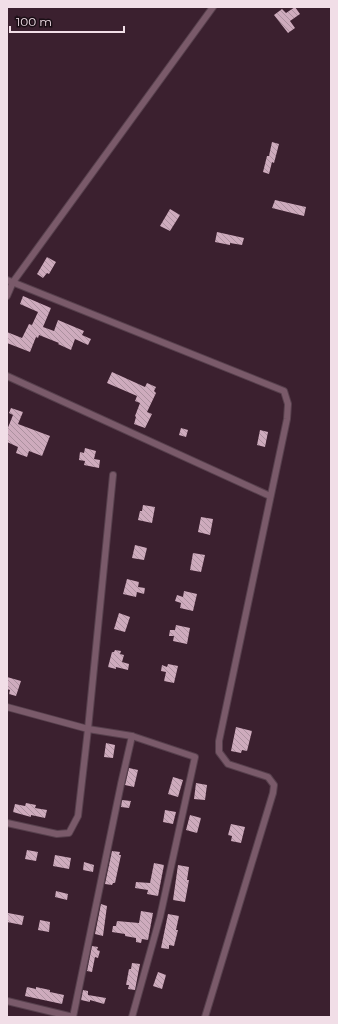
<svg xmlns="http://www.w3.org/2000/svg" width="338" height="1024" font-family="Montserrat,sans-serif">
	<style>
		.building { fill: url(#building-back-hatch) }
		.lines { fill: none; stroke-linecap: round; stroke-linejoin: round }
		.minor-casing { stroke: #57404d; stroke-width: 8 }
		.minor { stroke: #7a5a6a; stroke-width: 6 }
	</style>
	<defs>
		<pattern id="building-back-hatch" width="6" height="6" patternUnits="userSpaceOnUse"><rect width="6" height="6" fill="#ceabbd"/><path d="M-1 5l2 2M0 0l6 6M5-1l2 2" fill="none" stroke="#ac919f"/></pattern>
	</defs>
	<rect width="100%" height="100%" fill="#3b202f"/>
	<g class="building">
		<polygon points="295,7 300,14 290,21 295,28 288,33 274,15 282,9 286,13"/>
		<polygon points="272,142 279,144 274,163 272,162 269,174 263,172 267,156 269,156"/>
		<polygon points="275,200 306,207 304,216 272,208"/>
		<polygon points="170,209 180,215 170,231 160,226"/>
		<polygon points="217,232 244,238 242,245 230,243 230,245 215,242"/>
		<polygon points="47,257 56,262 49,274 47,273 43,278 37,274"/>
		<polygon points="23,296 51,308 43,327 54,331 58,320 84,331 82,335 91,339 88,345 75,339 71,350 58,344 59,343 39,335 38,338 36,337 30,352 7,343 7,332 22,338 29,324 32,325 38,312 20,304"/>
		<polygon points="112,372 145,387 147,383 156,387 154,391 156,393 147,412 152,414 145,428 134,424 136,417 135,416 140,403 135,401 137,396 107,383"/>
		<polygon points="11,408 23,412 18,424 50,436 42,456 29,451 27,457 16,453 18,447 7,442 7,430 13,415 9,413"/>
		<polygon points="181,428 188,430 186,437 179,435"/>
		<polygon points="260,430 268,432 265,447 257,445"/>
		<polygon points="85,448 96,451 94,459 100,460 99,468 84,465 85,461 79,460 80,452 84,453"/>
		<polygon points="143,505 155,507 152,523 138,520 140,511 142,511"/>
		<polygon points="201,517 213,519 210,535 198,532"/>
		<polygon points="135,545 147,548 144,560 132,558"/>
		<polygon points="193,553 205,555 201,572 190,570"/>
		<polygon points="127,579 139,582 138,587 145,588 144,594 137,592 136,597 123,594"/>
		<polygon points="184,591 197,594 193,611 180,608 181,603 175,601 177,595 183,597"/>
		<polygon points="119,613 130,617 125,632 114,629"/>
		<polygon points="176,625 190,628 187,644 173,641 174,636 169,636 170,630 175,630"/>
		<polygon points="115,650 121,651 120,654 124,655 122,662 129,664 128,670 116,667 116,669 108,667 112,652 114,652"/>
		<polygon points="168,664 178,666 174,683 164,681 166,672 161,671 162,665 167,667"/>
		<polygon points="7,677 21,681 16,696 9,694 10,690 7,689"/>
		<polygon points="236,727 252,731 247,751 242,750 241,753 231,751"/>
		<polygon points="106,743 115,745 113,758 104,757"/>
		<polygon points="129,768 138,770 134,787 125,785"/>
		<polygon points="173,777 183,780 178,797 168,794"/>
		<polygon points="196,783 207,785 205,800 194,799"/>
		<polygon points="122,800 131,801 129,808 121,807"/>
		<polygon points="26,803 36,805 35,808 47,810 45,818 31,815 31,817 13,812 15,804 25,806"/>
		<polygon points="165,810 176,812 173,824 163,822"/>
		<polygon points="190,815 201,818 197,833 186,830"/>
		<polygon points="231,824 245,827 241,843 231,841 232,836 228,835"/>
		<polygon points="27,850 38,852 36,861 25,859"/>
		<polygon points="112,851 120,852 119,855 121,855 115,883 113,883 112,885 105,884"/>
		<polygon points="55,855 71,858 69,869 53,866"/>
		<polygon points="84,862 94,865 93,872 83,870"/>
		<polygon points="154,863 164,865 158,896 147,894 148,890 135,888 136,882 150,883"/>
		<polygon points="178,865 189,867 187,880 189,880 185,902 173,900"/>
		<polygon points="56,891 68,894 67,900 55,897"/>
		<polygon points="101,904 107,906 103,936 95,934"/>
		<polygon points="141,911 153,913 148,940 142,939 141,943 136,942 136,938 125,936 125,934 112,932 113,926 116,926 117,921 139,923"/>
		<polygon points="8,913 24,916 22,925 7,922"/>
		<polygon points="168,914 179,916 176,930 178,930 174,946 169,945 169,949 161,948"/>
		<polygon points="40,920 50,922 49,932 38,930"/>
		<polygon points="92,946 98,947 97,950 100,951 98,958 95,957 92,972 87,971"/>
		<polygon points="132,963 140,964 135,990 128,989 129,985 126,985 129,969 131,969"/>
		<polygon points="158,972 166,975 162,989 153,986"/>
		<polygon points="27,987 36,989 36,987 50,990 50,992 64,995 62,1004 25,996"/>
		<polygon points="83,990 88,991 88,995 106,998 104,1004 90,1000 90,1002 81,1000"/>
	</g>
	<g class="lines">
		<g class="minor-casing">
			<g id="minor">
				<polyline points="7,280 284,391 288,404 287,419 219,741 219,752 228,764 268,777 274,785 273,793 205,1017"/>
				<polyline points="7,296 13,282 213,7"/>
				<polyline points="7,376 270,496"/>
				<polyline points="7,707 88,729 132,736 121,784 73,1017 7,1001"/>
				<polyline points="132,736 195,757 160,917 132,1017"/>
				<polyline points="7,823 57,834 69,833 78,816 88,729 113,475"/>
			</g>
		</g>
		<use href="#minor" class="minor"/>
	</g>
	<rect width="338" height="1024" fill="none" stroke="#f1dee7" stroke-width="16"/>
	<path d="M10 26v6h114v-6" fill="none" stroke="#f1dee7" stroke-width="2"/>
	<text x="16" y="26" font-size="12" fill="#f1dee7" stroke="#1a0e15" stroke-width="3" paint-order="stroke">100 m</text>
</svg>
